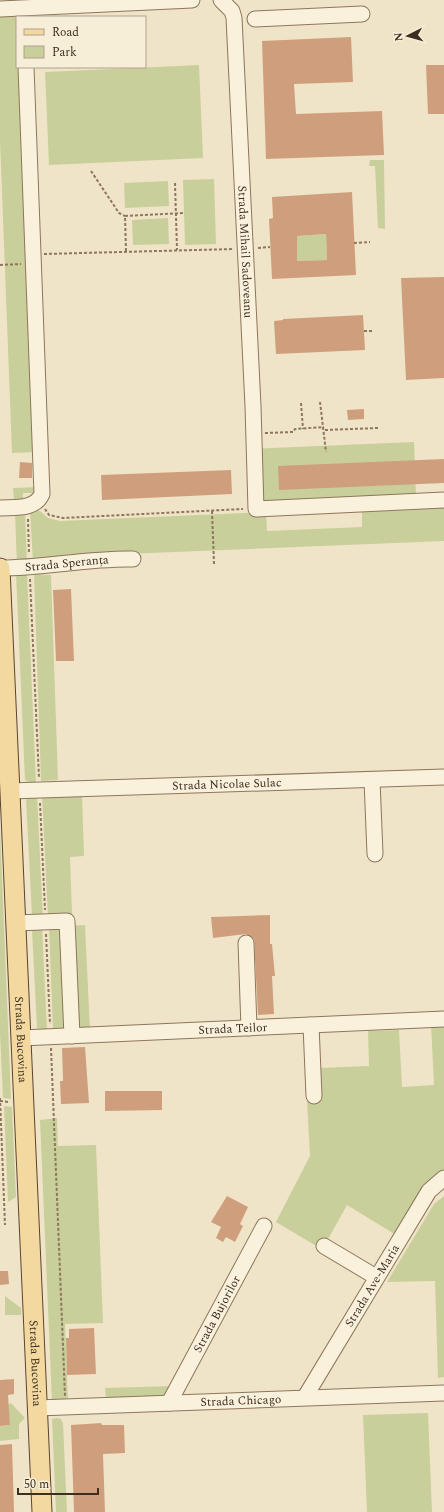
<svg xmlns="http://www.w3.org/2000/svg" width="444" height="1512" font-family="Spectral,serif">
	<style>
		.green { fill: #c9cf9b }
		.building { fill: #cf9f7d; fill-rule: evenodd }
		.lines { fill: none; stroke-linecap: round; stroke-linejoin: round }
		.minor-casing { stroke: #8d765c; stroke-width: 17 }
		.major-casing { stroke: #5b4430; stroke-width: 21 }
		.path { stroke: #8d765c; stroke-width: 2; stroke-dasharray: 3 2; stroke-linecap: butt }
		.minor { stroke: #faf1dc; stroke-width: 15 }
		.major { stroke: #f3d9a0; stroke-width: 19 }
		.labels { text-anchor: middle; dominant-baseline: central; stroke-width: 3.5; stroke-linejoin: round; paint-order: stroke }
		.street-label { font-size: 12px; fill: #3d2e20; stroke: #f7eed8 }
	</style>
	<rect width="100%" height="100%" fill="#f0e4c8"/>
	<g class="green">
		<polygon points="0,13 17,15 19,17 17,17 17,67 23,67 38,452 12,453 0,140"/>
		<polygon points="199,65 203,158 49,165 45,72"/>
		<polygon points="370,160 384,160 385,229 378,228 375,166 369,166"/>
		<polygon points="214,179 216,244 185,245 183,180"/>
		<polygon points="168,181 169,206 125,208 124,183"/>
		<polygon points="168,218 169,244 133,245 132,220"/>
		<polygon points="326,234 327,260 297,261 297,236"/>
		<polygon points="414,442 416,495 251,503 249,449"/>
		<polygon points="39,487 39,493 23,493 23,502 14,502 13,488"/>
		<polygon points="444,505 444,541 101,555 33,563 30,510 40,511 48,518 60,521 266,512 267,531 362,527 362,508"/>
		<polygon points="25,512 27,565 17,566 15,513"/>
		<polygon points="27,572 36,784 31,784 25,780 16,573"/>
		<polygon points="34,574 51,575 58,780 41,781"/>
		<polygon points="37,794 43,919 32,916 26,799 30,795"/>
		<polygon points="82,794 84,856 70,857 72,913 70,918 48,918 42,795"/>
		<polygon points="0,826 11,1099 3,1098 0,1034"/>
		<polygon points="85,925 90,1030 75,1030 70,926"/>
		<polygon points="49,926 63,926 67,1029 53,1031"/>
		<polygon points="42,927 47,1030 37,1028 32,930"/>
		<polygon points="444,1023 444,1172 396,1235 347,1205 327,1241 318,1247 276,1222 310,1156 303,1028 319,1068 369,1066 368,1031 399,1030 402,1087 434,1085 431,1024"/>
		<polygon points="4,1106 12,1107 16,1197 8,1202"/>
		<polygon points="57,1118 58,1146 96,1145 103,1323 65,1324 68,1401 52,1402 40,1120"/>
		<polygon points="444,1196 444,1377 438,1378 435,1281 387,1282 434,1204"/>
		<polygon points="5,1296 21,1308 21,1315 5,1315"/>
		<polygon points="172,1386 166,1398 106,1400 105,1388"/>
		<polygon points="11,1403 25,1418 19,1424 19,1439 0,1441 0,1426 10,1425 8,1405"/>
		<polygon points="428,1413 432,1512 367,1512 363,1415"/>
		<polygon points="57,1418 61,1419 63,1423 67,1512 56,1512 52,1419"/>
	</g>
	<g class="building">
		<polygon points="351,37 353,82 294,84 296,114 382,111 384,155 266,159 262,41"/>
		<polygon points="426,65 444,65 444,114 428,114"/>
		<path d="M352 192 356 275 272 279 269 219 273 218 272 197ZM326 234 327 260 297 261V236Z"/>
		<polygon points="444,277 444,378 406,380 401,278"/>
		<polygon points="363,315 365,350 276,354 274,321 283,320 283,319"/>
		<polygon points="364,409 364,419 348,420 347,410"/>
		<polygon points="444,459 444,483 279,490 278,466"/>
		<polygon points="20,462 32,463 32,478 19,478"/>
		<polygon points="231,470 232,494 102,500 101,475"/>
		<polygon points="71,589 74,661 56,661 53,590"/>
		<polygon points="270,915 270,944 272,944 275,976 272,976 274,1014 258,1015 254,939 246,934 213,938 211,917"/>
		<polygon points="85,1047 89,1103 61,1104 60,1081 63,1081 62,1048"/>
		<polygon points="105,1091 162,1091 162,1110 105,1111"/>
		<polygon points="227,1196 248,1207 240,1224 243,1226 235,1242 226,1237 223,1242 216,1238 221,1227 211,1222"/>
		<polygon points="0,1271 8,1271 9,1284 0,1285"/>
		<polygon points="94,1328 96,1374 67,1375 66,1338 69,1338 69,1329"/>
		<polygon points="14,1379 14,1394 8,1395 10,1425 0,1426 0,1380"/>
		<polygon points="101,1423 102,1425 124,1425 125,1453 103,1454 105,1512 74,1512 71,1425"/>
		<polygon points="12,1444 14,1512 0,1512 0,1445"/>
	</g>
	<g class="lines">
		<g class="minor-casing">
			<g id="minor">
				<path id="s1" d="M221 0 232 11 234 18 253 406 256 509 444 500"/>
				<polyline points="0,9 192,0"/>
				<polyline points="255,19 362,14"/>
				<path d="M0 508C15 507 35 510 42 494L26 67"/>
				<path id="s2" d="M0 568C45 568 88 558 133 559"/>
				<polyline points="372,780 375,854"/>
				<path id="s3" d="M10 791 444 777"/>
				<polyline points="16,923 67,921 72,1036"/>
				<polyline points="246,943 249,1028"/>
				<polyline points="311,1025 314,1096"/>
				<path id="s4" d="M21 1038 444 1019"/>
				<polyline points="324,1246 376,1277"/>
				<path id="s5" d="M305 1397 429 1191 444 1178"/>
				<path id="s6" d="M169 1403 264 1226"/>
				<path id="s7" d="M37 1408 444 1393"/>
			</g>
		</g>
		<g class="major-casing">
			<g id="major">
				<path id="s8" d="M0 568 42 1512"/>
			</g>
		</g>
		<g class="path">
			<polyline points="91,171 119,213 125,216"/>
			<polyline points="175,183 177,250"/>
			<polyline points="354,243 370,242"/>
			<polyline points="258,248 270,247"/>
			<polyline points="126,251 125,216 183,213"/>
			<polyline points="44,254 234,249"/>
			<polyline points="0,265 21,264"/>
			<polyline points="364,331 374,331"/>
			<polyline points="320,402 326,452"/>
			<polyline points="301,403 303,429"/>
			<polyline points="325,430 378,428"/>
			<polyline points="265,433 293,432 295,429 324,427"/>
			<polyline points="45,509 49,515 63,518 243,509"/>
			<polyline points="212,511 214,564"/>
			<polyline points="28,519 29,554"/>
			<polyline points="30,579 39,778"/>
			<polyline points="40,803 45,910"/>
			<polyline points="46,934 50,1024"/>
			<polyline points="51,1048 65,1396"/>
			<polyline points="0,1098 5,1225"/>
			<polyline points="0,1101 9,1102"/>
		</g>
		<use href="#minor" class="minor"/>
		<use href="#major" class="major"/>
	</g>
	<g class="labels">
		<g class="street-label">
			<text stroke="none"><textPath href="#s1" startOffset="257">Strada Mihail Sadoveanu</textPath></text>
			<text stroke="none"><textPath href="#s2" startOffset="67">Strada Speranța</textPath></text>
			<text stroke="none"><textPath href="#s3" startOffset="217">Strada Nicolae Sulac</textPath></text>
			<text stroke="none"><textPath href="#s4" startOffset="212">Strada Teilor</textPath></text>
			<text stroke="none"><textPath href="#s8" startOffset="472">Strada Bucovina</textPath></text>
			<text stroke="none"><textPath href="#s5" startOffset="130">Strada Ave-Maria</textPath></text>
			<text stroke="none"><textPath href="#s6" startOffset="101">Strada Bujorilor</textPath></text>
			<text stroke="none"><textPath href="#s8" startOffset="796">Strada Bucovina</textPath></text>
			<text stroke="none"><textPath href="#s7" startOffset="204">Strada Chicago</textPath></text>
		</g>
	</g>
	<rect x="16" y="16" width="130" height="52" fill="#f7eed8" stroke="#ada18e"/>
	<rect x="24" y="29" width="20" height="6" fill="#f3d9a0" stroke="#ada18e"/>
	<text x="52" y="36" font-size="12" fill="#3d2e20">Road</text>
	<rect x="24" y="46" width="20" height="12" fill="#c9cf9b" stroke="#ada18e"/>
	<text x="52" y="56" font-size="12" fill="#3d2e20">Park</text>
	<g transform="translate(408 36) rotate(264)" stroke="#f7eed8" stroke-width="3" paint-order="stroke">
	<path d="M0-3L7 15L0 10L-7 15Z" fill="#3d2e20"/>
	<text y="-6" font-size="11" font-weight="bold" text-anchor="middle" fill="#3d2e20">N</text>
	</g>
	<path d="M18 1488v6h80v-6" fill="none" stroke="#3d2e20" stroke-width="2"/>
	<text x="24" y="1488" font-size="12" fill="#3d2e20" stroke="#f7eed8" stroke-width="3" paint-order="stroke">50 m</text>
</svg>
